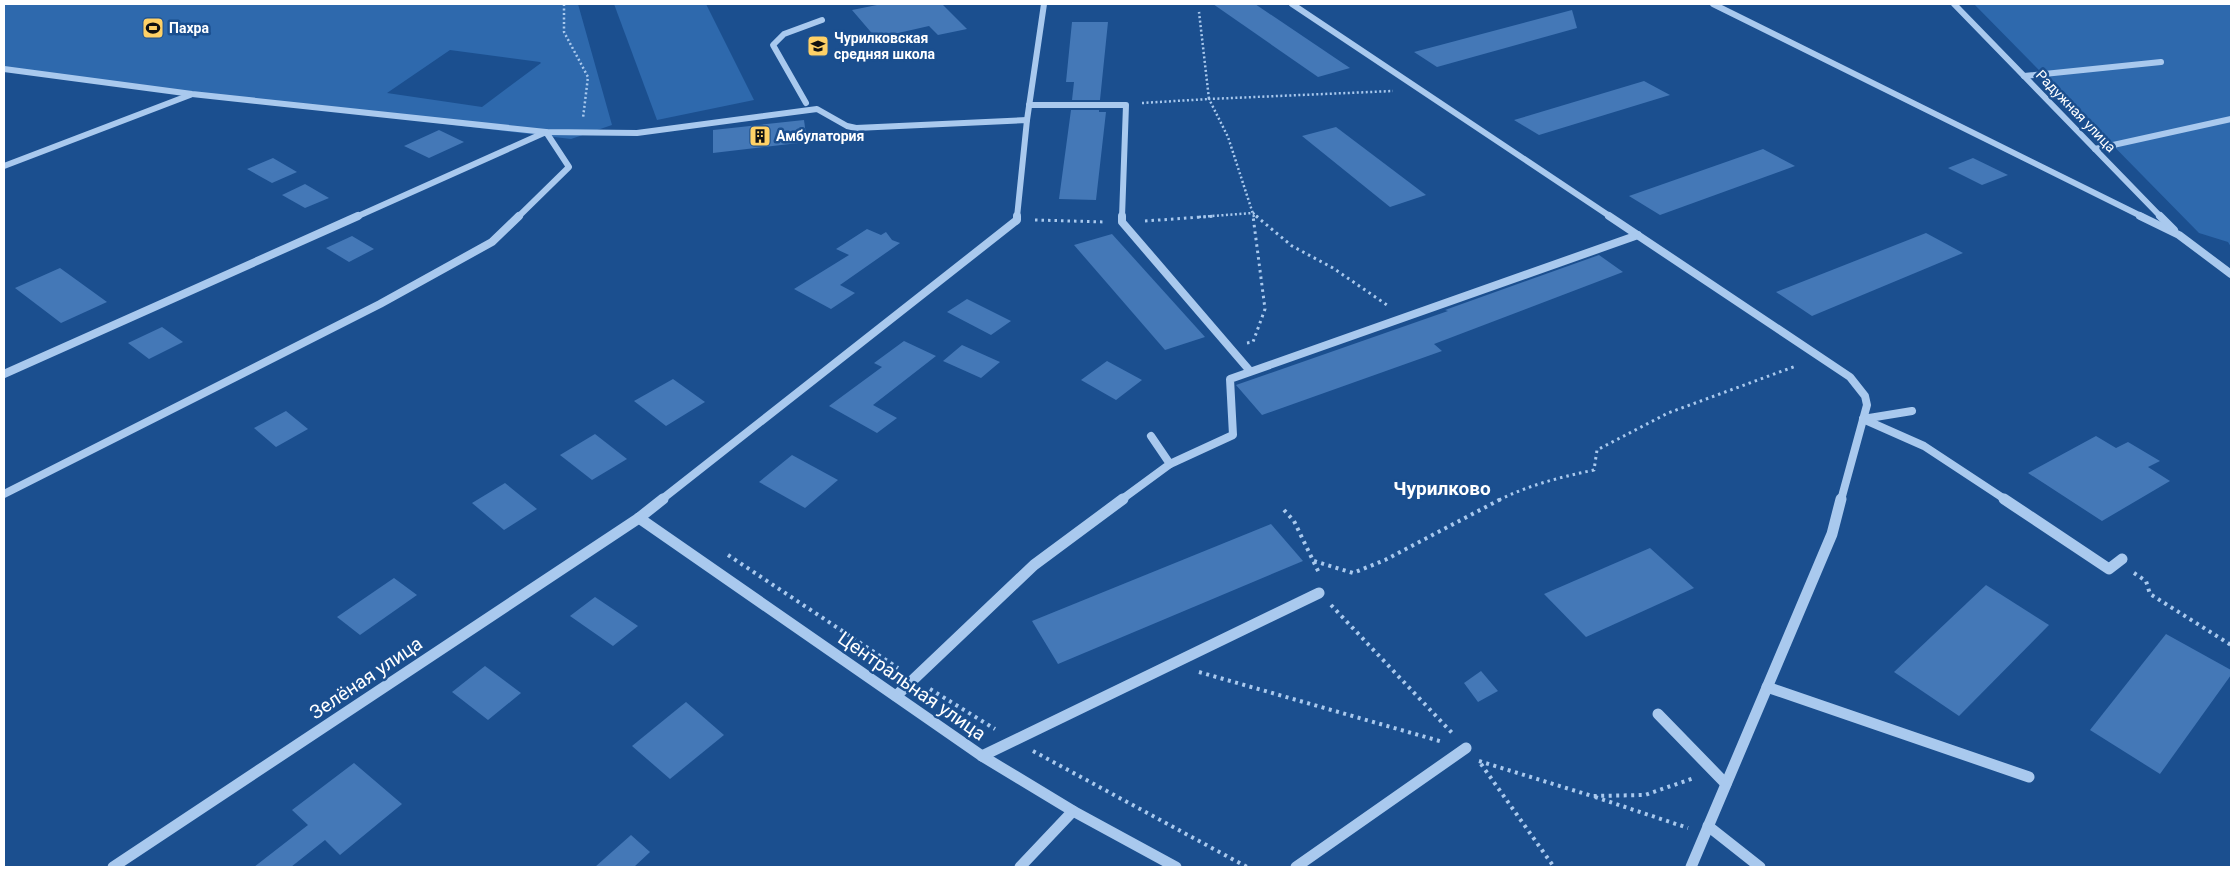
<svg xmlns="http://www.w3.org/2000/svg" width="2235" height="871" font-family="Roboto,sans-serif">
	<style>
		.green { fill: #2e69ad; fill-rule: evenodd }
		.building { fill: #4478b7 }
		.lines { fill: none; stroke-linecap: round; stroke-linejoin: round }
		.path-far2 { stroke: #a9c9ee; stroke-width: 2.5; stroke-dasharray: 2 2.5; stroke-linecap: butt }
		.path-far1 { stroke: #a9c9ee; stroke-width: 3; stroke-dasharray: 2.5 4; stroke-linecap: butt }
		.path { stroke: #a9c9ee; stroke-width: 4; stroke-dasharray: 3 4.5; stroke-linecap: butt }
		.minor-far2 { stroke: #a9c9ee; stroke-width: 6 }
		.minor-far1 { stroke: #a9c9ee; stroke-width: 8 }
		.minor { stroke: #a9c9ee; stroke-width: 11 }
		.labels { text-anchor: middle; dominant-baseline: central; stroke-width: 5; stroke-linejoin: round; paint-order: stroke }
		.far-poi-label { font-size: 14px; font-weight: bold; fill: #fff; stroke: #1b4f8f; text-anchor: start }
		.far-street-label { font-size: 14px; fill: #fff; stroke: #1b4f8f }
		.quarter-label { font-size: 19px; font-weight: bold; fill: #fff; stroke: #1b4f8f }
		.near-street-label { font-size: 19px; fill: #fff; stroke: #1b4f8f }
	</style>
	<rect width="100%" height="100%" fill="#1b4f8f"/>
	<g class="green">
		<path d="M4 4H578L612 125 571 139 4 71ZM450 50 540 62 541 63 482 107 387 93Z"/>
		<polygon points="614,4 706,4 754,100 657,120"/>
		<polygon points="1974,4 2231,4 2231,247 2228,242 2199,233"/>
	</g>
	<g class="building">
		<polygon points="882,4 942,4 967,29 938,35 929,26 876,38 852,10"/>
		<polygon points="1213,4 1255,4 1350,68 1318,77"/>
		<polygon points="1572,10 1577,28 1437,67 1414,52"/>
		<polygon points="1072,22 1108,22 1100,100 1072,100 1074,82 1066,82"/>
		<polygon points="1644,81 1670,95 1539,135 1514,120"/>
		<polygon points="1071,110 1099,110 1099,112 1106,112 1096,200 1059,199"/>
		<polygon points="804,120 807,142 713,153 713,130"/>
		<polygon points="1336,127 1426,195 1390,207 1302,136"/>
		<polygon points="439,130 464,142 429,158 404,146"/>
		<polygon points="1763,149 1795,166 1660,215 1629,196"/>
		<polygon points="273,158 297,172 272,183 247,169"/>
		<polygon points="1973,158 2008,175 1982,185 1948,168"/>
		<polygon points="305,184 329,198 305,208 282,195"/>
		<polygon points="867,229 881,235 886,232 892,240 900,243 840,285 855,293 831,309 794,289 849,255 836,249"/>
		<polygon points="1926,233 1963,253 1812,316 1776,292"/>
		<polygon points="1112,234 1205,337 1165,350 1074,245"/>
		<polygon points="352,236 374,249 349,262 326,248"/>
		<polygon points="1599,255 1623,272 1434,344 1442,351 1262,415 1236,385 1448,311 1445,310"/>
		<polygon points="60,268 107,302 61,323 15,288"/>
		<polygon points="967,299 1011,321 991,335 947,312"/>
		<polygon points="162,327 183,342 149,359 128,343"/>
		<polygon points="904,341 936,356 873,405 897,418 877,433 829,406 882,367 874,363"/>
		<polygon points="962,345 1000,362 981,378 943,361"/>
		<polygon points="1107,361 1142,380 1116,400 1081,380"/>
		<polygon points="673,379 705,402 666,426 634,401"/>
		<polygon points="286,411 308,429 276,447 254,428"/>
		<polygon points="595,434 627,459 592,480 560,455"/>
		<polygon points="2096,436 2116,448 2128,442 2160,461 2148,467 2170,481 2102,521 2028,473"/>
		<polygon points="792,455 838,480 805,508 759,482"/>
		<polygon points="505,483 537,509 504,530 472,503"/>
		<polygon points="1271,524 1303,561 1058,664 1032,621"/>
		<polygon points="1650,548 1694,588 1586,637 1544,594"/>
		<polygon points="394,578 417,595 360,635 337,617"/>
		<polygon points="1986,585 2049,625 1959,716 1894,672"/>
		<polygon points="595,597 638,626 613,646 570,616"/>
		<polygon points="2166,634 2231,670 2231,675 2160,774 2090,730"/>
		<polygon points="485,666 521,693 488,720 452,692"/>
		<polygon points="1481,671 1498,691 1478,702 1464,683"/>
		<polygon points="686,702 724,735 670,779 632,746"/>
		<polygon points="354,763 402,804 340,855 325,840 291,867 254,867 308,825 292,810"/>
		<polygon points="631,835 650,852 634,867 595,867"/>
	</g>
	<g class="lines">
		<g class="path-far2">
			<polyline points="564,4 564,32 588,77 583,118"/>
			<polyline points="1142,103 1209,99 1199,12"/>
			<polyline points="1199,217 1253,213 1258,217"/>
			<polyline points="1254,217 1228,137 1209,99 1393,91"/>
		</g>
		<g class="path-far1">
			<polyline points="1256,216 1292,246 1333,268 1387,305"/>
			<polyline points="1035,220 1106,222"/>
			<polyline points="1145,221 1216,216"/>
			<polyline points="1247,343 1253,342 1265,309 1253,216"/>
			<path d="M1499 500C1529 485 1561 477 1594 470L1597 450 1668 413 1796 366"/>
		</g>
		<g class="path">
			<polyline points="1284,510 1294,521 1320,575"/>
			<polyline points="728,555 898,668"/>
			<polyline points="1314,561 1353,573 1385,560 1501,499"/>
			<polyline points="2134,573 2146,581 2150,594 2231,645"/>
			<polyline points="1331,605 1454,735"/>
			<polyline points="1199,672 1443,742"/>
			<polyline points="930,689 995,729"/>
			<polyline points="1033,751 1247,867"/>
			<polyline points="1479,761 1592,796 1645,795 1694,778"/>
			<polyline points="1481,764 1554,867"/>
			<polyline points="1595,797 1688,828"/>
		</g>
		<g class="minor-far2">
			<polyline points="1292,4 1611,217"/>
			<polyline points="1713,4 2143,217"/>
			<polyline points="1954,4 2161,217"/>
			<polyline points="4,69 192,94 546,132 637,133 817,109 847,126 856,128 1027,120 1017,217"/>
			<polyline points="2024,76 2161,62"/>
			<polyline points="806,103 773,45 784,34 822,20"/>
			<polyline points="1029,105 1126,105 1122,217"/>
			<polyline points="1027,120 1044,4"/>
			<polyline points="2095,149 2231,119"/>
			<polyline points="4,166 190,95"/>
			<polyline points="356,217 546,132 569,167 518,217"/>
		</g>
		<g class="minor-far1">
			<polyline points="1122,216 1122,222 1250,371"/>
			<polyline points="1609,216 1850,377 1865,396 1867,405 1841,500"/>
			<polyline points="2140,216 2179,235 2231,274"/>
			<polyline points="2160,216 2174,230"/>
			<polyline points="4,374 358,216"/>
			<polyline points="1863,419 1924,446 2006,500"/>
			<polyline points="1863,419 1912,411"/>
			<polyline points="1170,464 1233,435 1230,379 1638,235"/>
			<polyline points="4,494 380,304 492,242 519,216"/>
			<polyline points="661,500 1017,220 1017,216"/>
			<polyline points="1121,500 1170,464 1151,436"/>
		</g>
		<g class="minor">
			<polyline points="2004,499 2109,569 2122,559"/>
			<polyline points="639,518 982,756 1073,811 1176,867"/>
			<polyline points="1767,687 2029,777"/>
			<polyline points="896,696 1034,565 1123,499"/>
			<polyline points="1658,714 1726,784"/>
			<polyline points="982,756 1319,593"/>
			<polyline points="1708,826 1760,867"/>
			<polyline points="113,867 639,518 663,499"/>
			<polyline points="1020,867 1073,811"/>
			<polyline points="1296,867 1466,748"/>
			<polyline points="1691,867 1832,534 1841,499"/>
		</g>
	</g>
	<defs>
		<g id="stadium-square" transform="scale(1.125)"><rect x="-9" y="-9" width="18" height="18" rx="4" fill="#ffd166" stroke="#1b4f8f"/><path d="M0-5a6.5 5 0 1 0 0 10a6.5 5 0 1 0 0-10ZM-3.5-1.8h7v3.6h-7Z" fill="#111"/></g>
		<g id="school-square" transform="scale(1.125)"><rect x="-9" y="-9" width="18" height="18" rx="4" fill="#ffd166" stroke="#1b4f8f"/><path d="M0-5L7-2L0 1L-7-2ZM-4 1L0 2.5L4 1V4Q0 6-4 4Z" fill="#111"/></g>
		<g id="building-square" transform="scale(1.125)"><rect x="-9" y="-9" width="18" height="18" rx="4" fill="#ffd166" stroke="#1b4f8f"/><path d="M-4-6H4V6H1V3H-1V6H-4ZM-2.5-4.3h1.7v1.8h-1.7ZM.8-4.3h1.7v1.8H.8ZM-2.5-1h1.7V.8h-1.7ZM.8-1h1.7V.8H.8Z" fill="#111"/></g>
	</defs>
	<g fill-rule="evenodd">
		<use href="#stadium-square" x="153" y="28"/>
		<use href="#school-square" x="818" y="46"/>
		<use href="#building-square" x="760" y="136"/>
	</g>
	<g class="labels">
		<g class="far-poi-label">
			<text x="169" y="28">Пахра</text>
			<text x="834" y="38">Чурилковская<tspan x="834" dy="16">средняя школа</tspan></text>
			<text x="776" y="136">Амбулатория</text>
		</g>
		<g class="far-street-label">
			<text transform="translate(2076 111) rotate(46)">Радужная улица</text>
		</g>
		<g class="quarter-label">
			<text x="1442" y="488">Чурилково</text>
		</g>
		<g class="near-street-label">
			<text transform="translate(366 678) rotate(-34)">Зелёная улица</text>
			<text transform="translate(912 686) rotate(35)">Центральная улица</text>
		</g>
	</g>
	<rect width="2235" height="871" fill="none" stroke="#ffffff" stroke-width="10"/>
</svg>
